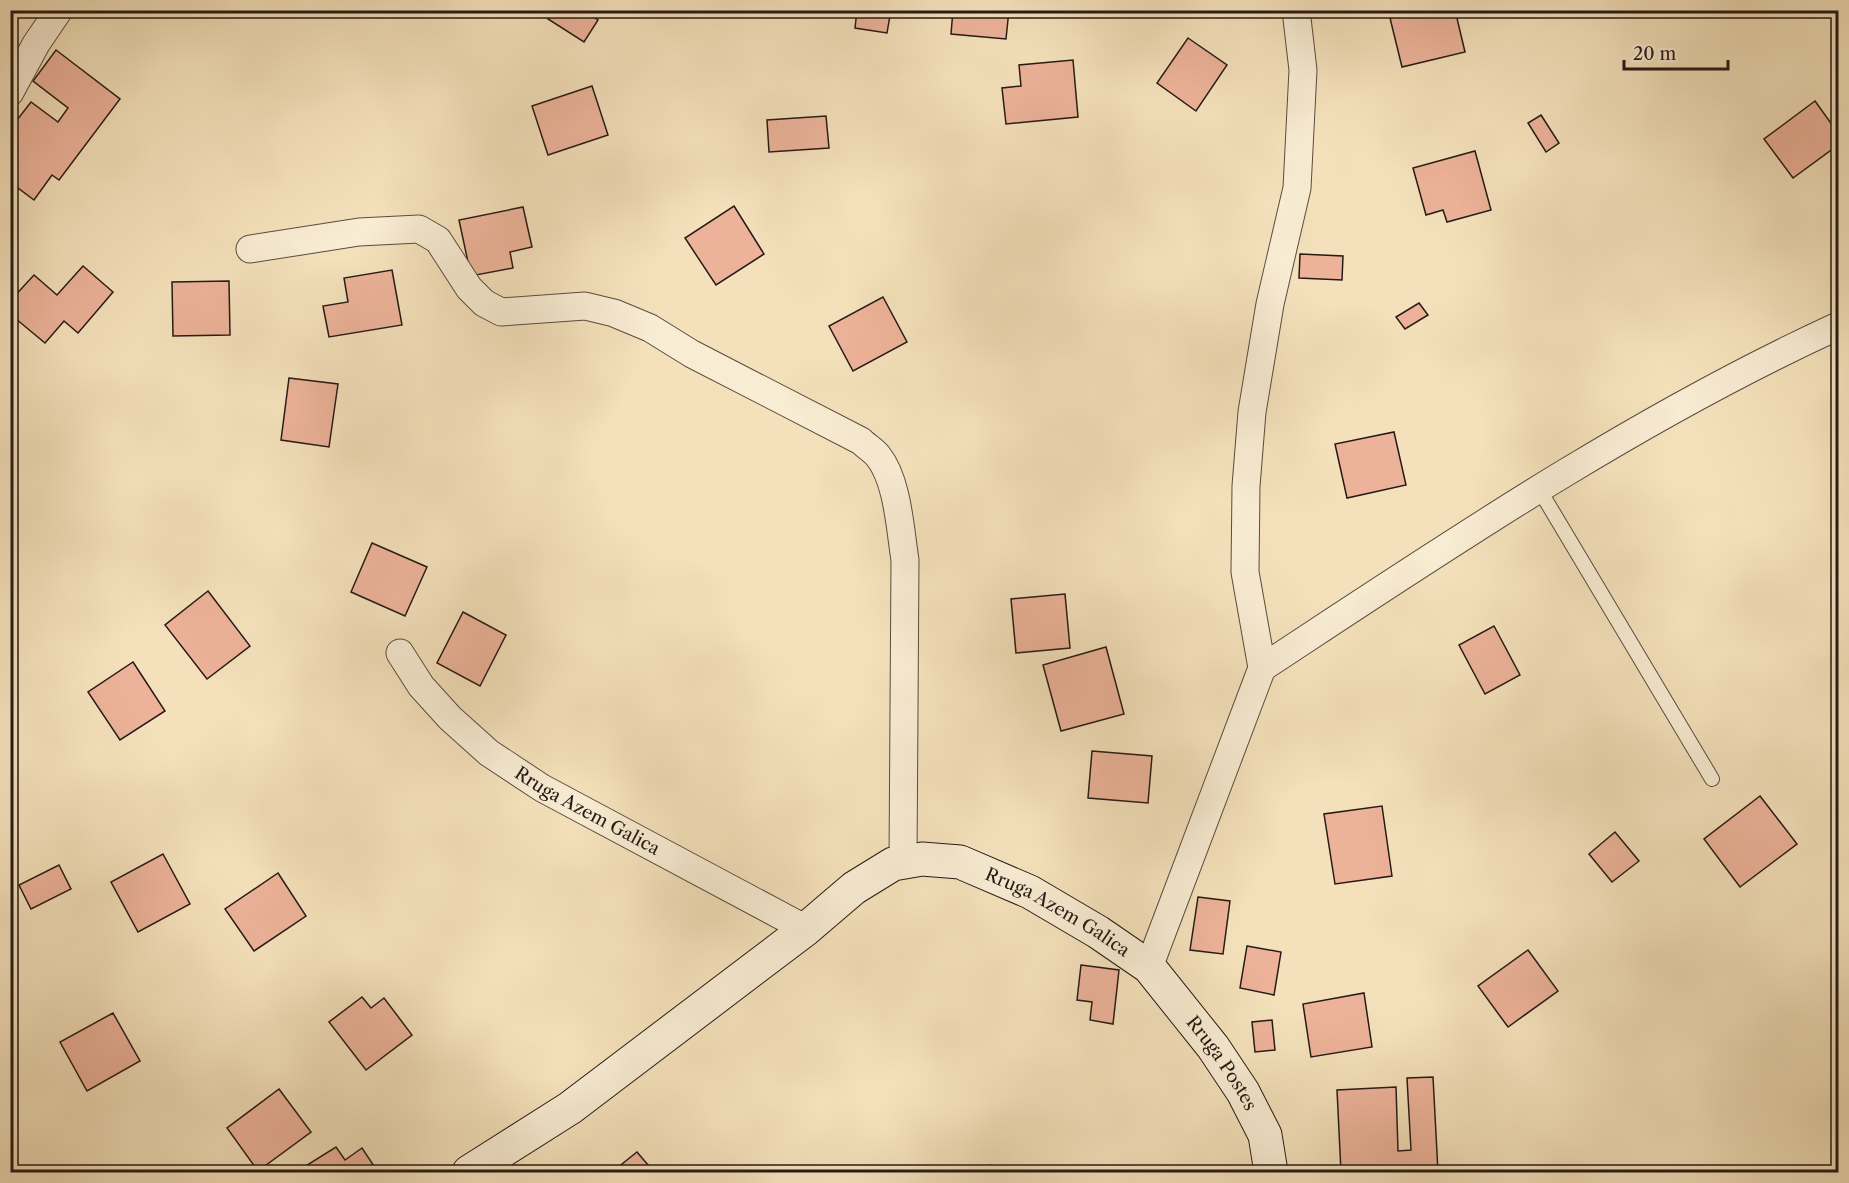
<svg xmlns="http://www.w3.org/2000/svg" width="1849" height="1183" font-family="'Libre Caslon Text',serif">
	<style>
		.building { fill: #edb39a; stroke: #261a15; stroke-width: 1.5 }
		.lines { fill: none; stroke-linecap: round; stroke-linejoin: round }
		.lane-casing { stroke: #5a4c3e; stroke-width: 16 }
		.street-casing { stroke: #5a4c3e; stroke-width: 29 }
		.secondary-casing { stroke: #261a15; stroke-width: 35 }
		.lane { stroke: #f8ecd3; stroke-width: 14 }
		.street { stroke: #f8ecd3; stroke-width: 27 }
		.secondary { stroke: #f8ecd3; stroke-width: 33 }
		.labels { text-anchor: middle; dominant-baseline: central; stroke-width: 4.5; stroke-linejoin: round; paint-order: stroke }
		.street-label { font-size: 18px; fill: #261a15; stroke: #f8ecd3 }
	</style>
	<rect width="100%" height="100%" fill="#f4e1bb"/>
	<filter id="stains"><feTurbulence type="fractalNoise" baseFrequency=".00333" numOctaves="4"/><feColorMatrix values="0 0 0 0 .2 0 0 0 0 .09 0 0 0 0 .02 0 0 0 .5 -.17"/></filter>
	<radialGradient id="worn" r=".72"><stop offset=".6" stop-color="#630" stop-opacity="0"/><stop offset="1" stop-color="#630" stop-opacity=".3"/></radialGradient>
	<g class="building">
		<polygon points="554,10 583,10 598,20 584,42 548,19"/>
		<polygon points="857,10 891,10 887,33 855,28"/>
		<polygon points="953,10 1009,10 1006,39 951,34"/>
		<polygon points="1420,10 1455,10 1465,52 1402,67 1390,18"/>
		<polygon points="1188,38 1227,65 1196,111 1157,83"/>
		<polygon points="56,50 120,99 59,180 52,175 34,200 10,182 10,129 31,102 58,122 68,108 33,81"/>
		<polygon points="1073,60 1078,117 1006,124 1002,88 1021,86 1019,65"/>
		<polygon points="592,86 608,135 548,155 532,106"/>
		<polygon points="1815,101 1838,133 1838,145 1793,178 1764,139"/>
		<polygon points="1541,115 1559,143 1546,152 1528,123"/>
		<polygon points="826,116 829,148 769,152 767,120"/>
		<polygon points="1475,151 1491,210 1447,222 1443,210 1426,215 1413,168"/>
		<polygon points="734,206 764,254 716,285 685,238"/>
		<polygon points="523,207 532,247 510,252 513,268 471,276 459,220"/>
		<polygon points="1300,254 1343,256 1342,280 1299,278"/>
		<polygon points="83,266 113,292 78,333 64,321 45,343 10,314 10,301 34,275 57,295"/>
		<polygon points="392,270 402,325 329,337 323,306 348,302 344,278"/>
		<polygon points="229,281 230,335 173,336 172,282"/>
		<polygon points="883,297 907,342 853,371 829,326"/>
		<polygon points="1419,303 1428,315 1405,329 1396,317"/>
		<polygon points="289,378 338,384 329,447 281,440"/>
		<polygon points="1394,432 1406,485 1347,498 1335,444"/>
		<polygon points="372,543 427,567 405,616 351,592"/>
		<polygon points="208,591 250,646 207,679 165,625"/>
		<polygon points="1065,594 1070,648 1016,653 1011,599"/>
		<polygon points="463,612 506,635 480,686 437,663"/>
		<polygon points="1494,626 1520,675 1485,694 1459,645"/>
		<polygon points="1106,647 1124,714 1061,731 1043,665"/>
		<polygon points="133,662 165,711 120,740 88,692"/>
		<polygon points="1092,751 1152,756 1148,803 1088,798"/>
		<polygon points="1760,796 1797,844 1740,887 1704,839"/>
		<polygon points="1382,806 1392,876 1335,884 1324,814"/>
		<polygon points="1615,832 1639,861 1612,882 1589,854"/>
		<polygon points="163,854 190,904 138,932 111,882"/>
		<polygon points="59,865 71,889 31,909 19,885"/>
		<polygon points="278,873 306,916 254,951 225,909"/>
		<polygon points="1198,897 1230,901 1223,954 1190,950"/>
		<polygon points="1247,946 1281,952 1274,995 1240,988"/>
		<polygon points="1528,950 1558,991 1508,1027 1478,986"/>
		<polygon points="1081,965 1119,970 1113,1024 1090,1020 1092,1002 1077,1000"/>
		<polygon points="1364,993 1372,1047 1311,1057 1303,1004"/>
		<polygon points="362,997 371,1008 384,998 412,1035 366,1070 329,1022"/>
		<polygon points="113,1013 140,1061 87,1091 60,1042"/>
		<polygon points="1272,1020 1275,1050 1255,1052 1252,1022"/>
		<polygon points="1433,1077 1438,1172 1341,1172 1337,1090 1396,1087 1398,1151 1411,1150 1407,1078"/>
		<polygon points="279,1089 311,1132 258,1171 227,1128"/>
		<polygon points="336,1147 345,1160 362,1148 378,1172 296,1172"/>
		<polygon points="637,1152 654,1172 612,1172"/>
		<polygon points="990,1165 1014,1172 988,1172"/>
	</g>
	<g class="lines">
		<g class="lane-casing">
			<polyline id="lane" points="1539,489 1712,779"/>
		</g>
		<g class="street-casing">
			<g id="street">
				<polyline points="10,92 36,44 59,10"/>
				<path d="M250 249 359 232 419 229 438 240 469 288 484 303 501 312 585 306 614 313 650 328 692 354 861 441C866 446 874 451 878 456 898 481 900 529 905 560L903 862"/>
				<path id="s1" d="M400 653 421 686 450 718 489 753 542 788 806 929"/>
				<path d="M1262 668C1449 545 1635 419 1838 326"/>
				<polyline points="1149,967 1262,668 1245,572 1246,486 1252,412 1270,304 1297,188 1303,70 1296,10"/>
			</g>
		</g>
		<g class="secondary-casing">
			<g id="secondary">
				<path id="s2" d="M469 1172 570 1108 806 929 854 888 893 864 922 859 960 862 1030 892 1098 932 1149 967 1213 1047 1243 1092 1265 1135 1271 1172"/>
			</g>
		</g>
		<use href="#lane" class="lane"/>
		<use href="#street" class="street"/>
		<use href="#secondary" class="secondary"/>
	</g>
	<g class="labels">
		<g class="street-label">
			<text stroke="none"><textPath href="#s1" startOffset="249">Rruga Azem Galica</textPath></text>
			<text stroke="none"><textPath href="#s2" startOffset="702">Rruga Azem Galica</textPath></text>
			<text stroke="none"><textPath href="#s2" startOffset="930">Rruga Postes</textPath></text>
		</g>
	</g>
	<rect width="1849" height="1183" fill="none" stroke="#f4e1bb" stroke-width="36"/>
	<rect x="12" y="12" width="1825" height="1159" fill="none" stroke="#261a15" stroke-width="3"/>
	<rect x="18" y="18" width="1813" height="1147" fill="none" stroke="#261a15" stroke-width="1.5"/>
	<path d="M1624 60v9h104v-9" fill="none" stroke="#261a15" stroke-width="3"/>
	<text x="1633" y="60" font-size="18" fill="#261a15" stroke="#f8ecd3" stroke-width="4.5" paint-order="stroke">20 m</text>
	<rect width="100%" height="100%" filter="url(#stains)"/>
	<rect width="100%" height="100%" fill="url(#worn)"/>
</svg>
